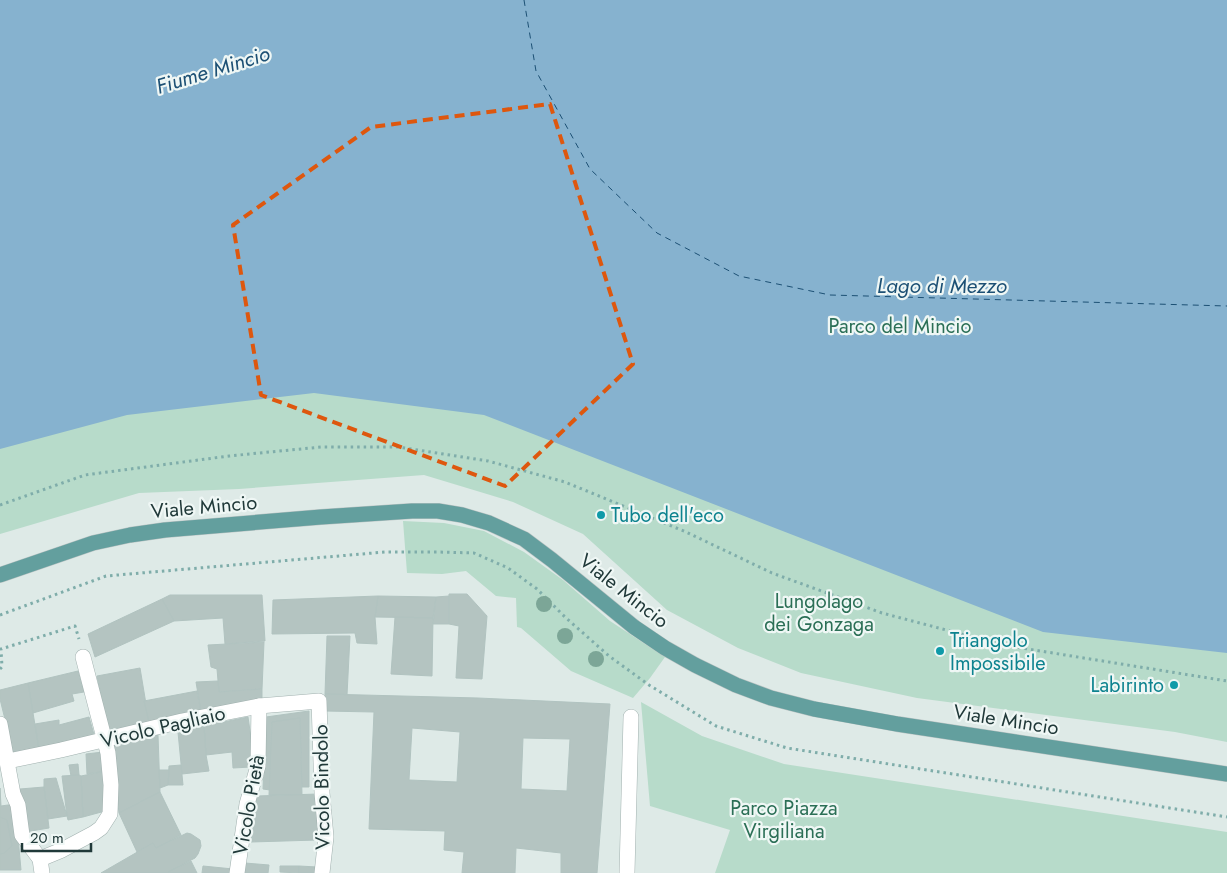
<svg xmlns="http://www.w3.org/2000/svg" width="1227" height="873" font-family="Jost,sans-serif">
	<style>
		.green { fill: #b7dbca }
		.water { fill: #86b2cf }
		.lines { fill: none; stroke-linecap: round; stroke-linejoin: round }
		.ferry { stroke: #1c5074; stroke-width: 1; stroke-dasharray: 6 5; stroke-linecap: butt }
		.building { fill: #b4c4c1; stroke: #b1c3c0; fill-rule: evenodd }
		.street-casing { stroke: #a1b1af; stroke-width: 16 }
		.primary-casing { stroke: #bcc4c4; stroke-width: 16 }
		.path { stroke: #7fadaa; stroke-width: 3; stroke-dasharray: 2.5 4; stroke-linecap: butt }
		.street { stroke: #fff; stroke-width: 15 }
		.primary { stroke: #639f9e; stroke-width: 15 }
		.tree { fill: #7ca697 }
		.marked { fill: none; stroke: #de570e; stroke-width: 4; stroke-dasharray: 10 6; stroke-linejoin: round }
		.culture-dot { fill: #0f9aa8; stroke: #eff7f5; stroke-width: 2 }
		.labels { text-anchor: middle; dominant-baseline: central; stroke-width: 4.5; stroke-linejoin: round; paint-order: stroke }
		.park-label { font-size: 20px; fill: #2b6f56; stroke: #eff7f5 }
		.street-label { font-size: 20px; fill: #203939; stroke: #eff7f5 }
		.culture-label { font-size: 20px; fill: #0d838f; stroke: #eff7f5; text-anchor: start }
		.water-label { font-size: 21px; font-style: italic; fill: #1c5074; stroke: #eff7f5 }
	</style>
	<rect width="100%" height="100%" fill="#deeae7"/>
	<g class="green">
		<polygon points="0,0 1227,0 1227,742 1175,732 917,698 801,673 738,648 667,610 583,534 513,502 424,475 239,489 139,493 0,534"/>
		<polygon points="403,521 444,523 484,531 524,552 563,580 610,621 665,657 650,678 633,698 571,671 521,628 517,627 516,598 496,596 466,571 442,574 407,573"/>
		<polygon points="641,702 702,736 784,764 1227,832 1227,873 715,873 730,830 650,806"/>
	</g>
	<polygon class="water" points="0,0 1227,0 1227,653 1043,632 484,415 314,393 127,415 0,449"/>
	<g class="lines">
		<polyline class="ferry" points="524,0 536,71 590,169 657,233 739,276 830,295 1227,306"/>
	</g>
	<g class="building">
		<polygon points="449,594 467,594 487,616 482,679 456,678 459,626 449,624"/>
		<polygon points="170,595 262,595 265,641 225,644 223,618 174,621 162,599"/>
		<polygon points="378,596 436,597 433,618 375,617"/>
		<polygon points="378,596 375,617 377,644 357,643 355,633 272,634 273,600"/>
		<polygon points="449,596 449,624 433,624 436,597"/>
		<polygon points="162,599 174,621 95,657 88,634"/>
		<polygon points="395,617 433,618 432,676 391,674"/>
		<polygon points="327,636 350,636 347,695 325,694"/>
		<polygon points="264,642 262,689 219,692 217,669 211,667 208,645"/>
		<polygon points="140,668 149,722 108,730 97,676"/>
		<polygon points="78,671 84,692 72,694 74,701 33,713 28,683"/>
		<polygon points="218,681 219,692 262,689 262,702 201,712 196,682"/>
		<polygon points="28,683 39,749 13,752 0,699 0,690"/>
		<polygon points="197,691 201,712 149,722 144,701"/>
		<path d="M325 694 478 698 610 704 597 873H561V853L516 848 515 873H462L464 852 444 850 445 831 369 829 374 712 325 711ZM412 728 460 732 457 782 409 780ZM523 738 570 739 567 791 521 789Z"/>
		<polygon points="309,711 309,787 302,787 300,718 272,722 270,790 263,789 266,717"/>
		<polygon points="89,717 95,738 39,749 35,724 59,720 59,725"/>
		<polygon points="248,717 252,745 251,767 233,768 232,752 206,755 204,726"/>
		<polygon points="300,718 302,795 269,795 272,722"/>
		<polygon points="204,726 206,755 209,771 182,774 178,732"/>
		<polygon points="158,735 160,792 119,813 111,744"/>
		<polygon points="103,752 106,771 87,774 86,754"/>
		<polygon points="78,764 79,775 71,776 69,765"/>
		<polygon points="181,765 183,785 168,785 169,766"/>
		<polygon points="159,770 169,770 168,785 160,788"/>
		<polygon points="106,771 105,811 83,817 81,776"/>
		<polygon points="79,775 81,776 83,817 68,820 67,816 62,776"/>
		<polygon points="56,778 67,816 48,819 44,787 44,779"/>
		<polygon points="44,787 49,828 25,832 20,789"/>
		<polygon points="0,788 1,806 15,804 21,870 0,870"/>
		<polygon points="160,792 181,835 156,848 153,843 137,852 119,813"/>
		<polygon points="318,794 317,840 251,842 257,796"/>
		<polygon points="0,817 7,820 12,846 4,853 0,854"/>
		<polygon points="187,833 191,834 200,840 201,846 198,854 195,858 168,872 169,873 101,873 153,843 156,848"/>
		<polygon points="191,861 197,873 169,873 168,872"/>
		<polygon points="245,863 269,865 268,873 243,873"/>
		<polygon points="203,866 233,869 232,873 202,873"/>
		<polygon points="280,866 299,866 299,873 280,872"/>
		<polygon points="299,866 317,867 317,873 299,873"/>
	</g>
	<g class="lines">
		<g class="street-casing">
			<g id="street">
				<polyline points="0,724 13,794 18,805 22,835 40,859 42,873"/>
				<polyline points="8,761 61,750 182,721 259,706 319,701 322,793 326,837 322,873"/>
				<polyline points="40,859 62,850 94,833 101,828 110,814 111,785 108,753 83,657"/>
				<polyline points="237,873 247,804 258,766 259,706"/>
				<polyline points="627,873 631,717"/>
			</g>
		</g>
		<g class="primary-casing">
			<polyline id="primary" points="0,575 93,543 130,535 165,530 321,517 412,511 438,511 462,515 489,523 524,539 552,560 634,627 665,648 695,665 736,685 771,698 814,709 897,724 1227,774"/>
		</g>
		<g class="path">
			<polyline points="0,505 85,475 229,456 321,447 398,447 488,461 565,482 686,532 772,573 882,613 1003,645 1227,681"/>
			<polyline points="0,615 106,576 385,552 438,552 474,553 508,568 537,589 565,617 609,656 649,685 716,726 787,748 1227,817"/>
			<polyline points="0,669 2,667 1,649 75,626 79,639"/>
		</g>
		<use href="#street" class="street"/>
		<use href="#primary" class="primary"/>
	</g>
	<g class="tree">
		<circle cx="544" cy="604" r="8"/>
		<circle cx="565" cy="636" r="8"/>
		<circle cx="596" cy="659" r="8"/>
	</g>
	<path class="marked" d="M550 104 633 364 505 486 261 395 233 225 371 127Z"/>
	<g class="culture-dot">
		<circle cx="601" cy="515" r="5"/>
		<circle cx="940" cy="651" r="5"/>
		<circle cx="1174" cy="685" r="5"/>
	</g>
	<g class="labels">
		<g class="park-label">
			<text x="900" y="326">Parco del Mincio</text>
			<text x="819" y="601">Lungolago<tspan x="819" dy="23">dei Gonzaga</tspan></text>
			<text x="784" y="808">Parco Piazza<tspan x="784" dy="23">Virgiliana</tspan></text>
		</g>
		<g class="street-label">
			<text transform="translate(204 507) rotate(-5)">Viale Mincio</text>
			<text transform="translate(624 591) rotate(38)">Viale Mincio</text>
			<text transform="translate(1006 720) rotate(9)">Viale Mincio</text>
			<text transform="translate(163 727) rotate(-13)">Vicolo Pagliaio</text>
			<text transform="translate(322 787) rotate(-91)">Vicolo Bindolo</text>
			<text transform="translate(249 805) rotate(-80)">Vicolo Pietà</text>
		</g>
		<g class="culture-label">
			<text x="611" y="515">Tubo dell'eco</text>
			<text x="950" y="640">Triangolo<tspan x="950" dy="23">Impossibile</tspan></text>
			<text x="1164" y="685" text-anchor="end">Labirinto</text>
		</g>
		<g class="water-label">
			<text transform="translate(213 70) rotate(-17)">Fiume Mincio</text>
			<text x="942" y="286">Lago di Mezzo</text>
		</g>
	</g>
	<path d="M22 843v8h69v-8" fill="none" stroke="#203939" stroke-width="2.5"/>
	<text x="30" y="843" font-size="15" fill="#203939" stroke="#eff7f5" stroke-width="4" paint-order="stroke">20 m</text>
</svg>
